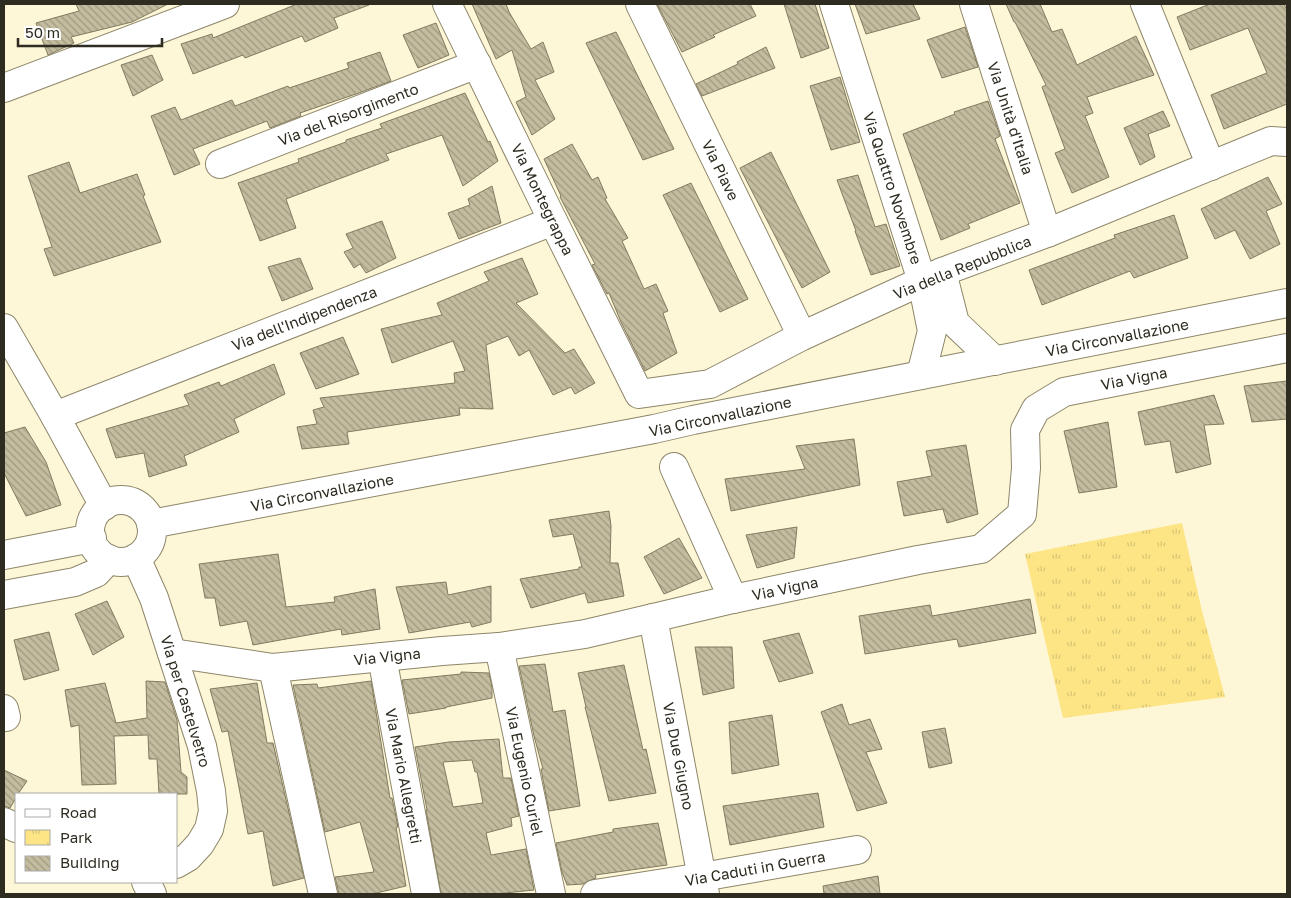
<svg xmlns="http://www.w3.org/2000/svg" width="1291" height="898" font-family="'Golos Text',sans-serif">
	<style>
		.park { fill: url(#park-tufts) }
		.building { fill: url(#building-back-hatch); stroke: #827b60; fill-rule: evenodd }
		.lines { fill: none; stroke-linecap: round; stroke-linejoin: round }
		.minor-casing { stroke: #8d866a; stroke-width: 30 }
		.major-casing { stroke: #8d866a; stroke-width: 30 }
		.minor { stroke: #fff; stroke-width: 28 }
		.major { stroke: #fff; stroke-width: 28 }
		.labels { text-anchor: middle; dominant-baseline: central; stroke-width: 4; stroke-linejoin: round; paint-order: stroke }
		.street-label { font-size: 15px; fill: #2e2b20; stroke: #fff }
	</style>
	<defs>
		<pattern id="park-tufts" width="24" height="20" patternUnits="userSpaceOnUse" patternTransform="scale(1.25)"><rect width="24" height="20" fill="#fde586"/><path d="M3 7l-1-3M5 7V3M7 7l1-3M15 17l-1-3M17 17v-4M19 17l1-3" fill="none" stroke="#d9c573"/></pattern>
		<pattern id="building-back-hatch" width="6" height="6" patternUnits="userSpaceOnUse" patternTransform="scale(1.25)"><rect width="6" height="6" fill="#c3bc9f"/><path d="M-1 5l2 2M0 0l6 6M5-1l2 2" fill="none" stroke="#9f9981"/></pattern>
	</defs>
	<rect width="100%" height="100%" fill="#fdf6d7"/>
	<polygon class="park" points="1182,523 1202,611 1225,697 1063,718 1025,554"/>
	<g class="building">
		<polygon points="76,4 168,4 132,22 71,37 74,43 48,55 36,23 79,11"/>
		<polygon points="297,4 368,4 369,5 334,18 338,28 305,42 302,36 245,58 243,55 193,74 181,44 212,34 213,38"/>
		<polygon points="472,4 506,4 509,12 531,49 543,42 554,72 535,80 555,119 532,135 516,102 526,97 512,50 496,59"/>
		<polygon points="657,4 750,4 756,16 713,35 715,37 682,52"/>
		<polygon points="784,4 815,4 829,48 801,58"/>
		<polygon points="855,4 913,4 920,19 866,34"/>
		<polygon points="1006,4 1040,4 1052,32 1062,29 1077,65 1136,36 1154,75 1087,97 1093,113 1085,116 1109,177 1072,193 1055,153 1065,149 1042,87 1046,85 1015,22 1014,22"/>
		<polygon points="1210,4 1284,4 1287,10 1287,104 1224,129 1211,95 1267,73 1248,28 1190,50 1177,17"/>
		<polygon points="436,23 449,55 418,68 403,35"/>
		<polygon points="965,27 978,67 942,78 927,40"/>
		<polygon points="616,32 674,149 643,160 586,43"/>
		<polygon points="766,47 775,68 702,96 696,84 738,64 737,62"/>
		<polygon points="380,52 391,81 356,94 300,113 301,116 270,128 267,121 193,149 200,164 174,175 151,116 175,107 181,120 232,100 235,106 288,86 289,88 349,68 347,63"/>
		<polygon points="152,55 163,80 133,96 121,65"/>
		<polygon points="840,77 860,142 831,150 810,86"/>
		<polygon points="465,93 488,142 490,141 498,161 463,186 442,135 386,154 389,160 286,199 296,228 260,241 238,183 299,162 298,159 346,142 346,140 382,128 380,124"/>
		<polygon points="988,101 1000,136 995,139 1020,203 968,224 970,228 941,240 903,134 955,114 954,112"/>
		<polygon points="1163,111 1170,126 1148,134 1155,157 1140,165 1124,128"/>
		<polygon points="572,144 592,180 598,177 607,198 605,199 628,238 622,241 644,289 656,284 668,311 663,313 677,353 645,371 621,322 609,293 607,294 592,265 595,264 560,197 561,196 544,159"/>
		<polygon points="771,152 830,272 802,288 740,168"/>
		<polygon points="69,162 80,193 137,174 145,195 143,196 161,242 54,276 44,249 52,247 28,176"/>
		<polygon points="858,175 875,227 886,224 900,266 871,275 855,231 856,231 837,180"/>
		<polygon points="1268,177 1282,204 1266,211 1280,244 1250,259 1235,230 1215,239 1201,209"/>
		<polygon points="691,183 748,299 720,312 663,195"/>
		<polygon points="492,186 501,223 459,239 448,213 470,205 468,199"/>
		<polygon points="1174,215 1188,258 1134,278 1130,271 1042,305 1029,270 1115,238 1114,235"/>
		<polygon points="382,221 396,258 366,273 360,264 354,268 344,252 353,248 346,234"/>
		<polygon points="300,258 313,289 282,301 268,267"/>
		<polygon points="522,258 538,294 516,303 565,353 574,349 595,383 575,394 571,387 553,395 529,350 519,356 508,336 486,345 493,409 459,408 460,415 347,432 349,444 302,449 297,427 317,424 313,410 324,407 320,398 455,383 454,373 465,371 453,341 392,363 381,329 442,315 437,303 489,281 484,272"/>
		<polygon points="343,337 359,374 316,389 300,353"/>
		<polygon points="274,364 285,394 234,419 239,432 184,456 187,465 149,477 144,453 116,458 106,429 189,405 184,395 219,382 221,386"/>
		<polygon points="1287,381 1287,419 1252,422 1244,386"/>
		<polygon points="1214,395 1224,424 1204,425 1211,464 1176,473 1170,441 1145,445 1138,412"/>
		<polygon points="1108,422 1117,487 1079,493 1064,431"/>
		<polygon points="25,427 46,462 61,505 26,516 4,473 4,433"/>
		<polygon points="854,439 860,485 731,511 725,479 805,469 796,446"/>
		<polygon points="966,445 978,514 947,523 943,509 904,516 897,482 932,476 926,451"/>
		<polygon points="609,511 611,526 610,563 618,563 624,596 588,603 585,593 531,608 520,579 579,569 579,567 582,567 573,534 553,537 549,520"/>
		<polygon points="797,527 794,558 757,568 746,535"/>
		<polygon points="679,538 702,578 664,594 644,557"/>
		<polygon points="278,554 286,607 335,602 334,597 375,589 380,629 342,635 341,629 253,645 247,621 220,626 215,598 205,598 199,564"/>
		<polygon points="446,582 448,595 491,586 491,622 472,627 470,622 409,633 396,587"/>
		<polygon points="1030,599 1036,633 959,647 957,639 865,654 859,616 930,605 932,616"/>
		<polygon points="107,601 124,637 93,655 75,614"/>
		<polygon points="49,632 59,670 24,680 14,640"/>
		<polygon points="799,633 813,673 779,682 763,641"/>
		<polygon points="695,647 732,647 734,688 703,695"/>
		<polygon points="545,664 553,712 565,710 580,806 549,811 541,769 543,769 534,736 519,666"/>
		<polygon points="624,665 643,750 646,749 656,793 609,801 585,707 586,707 578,673"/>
		<polygon points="461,672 489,673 492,687 492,698 446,707 446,708 409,714 402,680 461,674"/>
		<polygon points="146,681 165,682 166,685 177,720 181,772 187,777 187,794 159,794 157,759 149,759 148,735 114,736 116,784 82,785 79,725 71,727 65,690 105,683 116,723 147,718"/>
		<polygon points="371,681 390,798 392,798 398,827 396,827 406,886 372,894 339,894 335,877 374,872 360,822 325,832 293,685 317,684 318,688"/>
		<polygon points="257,683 267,743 273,743 304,878 273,886 263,831 248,834 228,731 222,732 210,689"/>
		<polygon points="842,704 849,725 870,719 882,749 866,752 887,803 857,811 821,712"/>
		<polygon points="772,715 779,765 732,774 729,722"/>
		<polygon points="945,728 952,763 929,768 922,732"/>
		<path d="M499 739 503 778H511L519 816 511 818 512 826 486 833 491 855 526 849 534 890 496 894H441L426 810H427L415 747 449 742ZM472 760 475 772H477L483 803 453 807 443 762Z"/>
		<polygon points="4,770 27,781 18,794 16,794 16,798 10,808 4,806"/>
		<polygon points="818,793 824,827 730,845 723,806"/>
		<polygon points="658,823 667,865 595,875 596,878 586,882 583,884 567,885 562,872 556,843 613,832 613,829"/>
		<polygon points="878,876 880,894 824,894 823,886"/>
	</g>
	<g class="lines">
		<g class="minor-casing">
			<g id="minor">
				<polyline points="447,4 553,221 639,394 710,384 802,336 942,272 1047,233 1271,141 1287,142"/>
				<polyline points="640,4 802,336"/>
				<polyline points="834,4 922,281 932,331 921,375"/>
				<polyline points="974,4 1047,233"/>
				<polyline points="1145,4 1211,166"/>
				<polyline points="4,88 225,4"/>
				<polyline points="220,164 477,64"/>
				<polyline points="942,272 955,323 995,361"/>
				<polyline points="4,328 55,416 104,506"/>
				<polyline points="55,416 553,221"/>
				<polyline points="674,467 733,599"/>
				<polyline points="136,558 154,598 202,746 211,791 213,811 209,829 200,844 188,857 176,864"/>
				<polyline points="4,595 75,582 96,573 109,559"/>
				<polyline points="653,618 705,894"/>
				<polyline points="499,647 551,894"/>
				<polyline points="172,653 273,668 442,651 499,647 585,634 733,599 918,560 981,549 1022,514 1026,468 1025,430 1036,409 1064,392 1287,348"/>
				<polyline points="382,657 426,894"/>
				<polyline points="273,668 323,894"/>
				<polyline points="4,709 6,717"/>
				<polyline points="4,822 16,828"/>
				<polyline points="146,882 152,894"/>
				<polyline points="595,894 702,877 857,850"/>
			</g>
		</g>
		<g class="major-casing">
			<g id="major">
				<circle cx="121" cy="531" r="31"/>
				<polyline points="151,524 654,429 693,420 1287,303"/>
				<polyline points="4,555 92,538"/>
			</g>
		</g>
		<use href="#minor" class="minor"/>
		<use href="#major" class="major"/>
	</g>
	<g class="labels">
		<g class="street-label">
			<text transform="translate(348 114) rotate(-21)">Via del Risorgimento</text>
			<text transform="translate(1011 118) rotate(72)">Via Unità d'Italia</text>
			<text transform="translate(721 170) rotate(64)">Via Piave</text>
			<text transform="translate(893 188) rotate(72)">Via Quattro Novembre</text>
			<text transform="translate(543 199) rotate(64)">Via Montegrappa</text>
			<text transform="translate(962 267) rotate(-22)">Via della Repubblica</text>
			<text transform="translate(304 318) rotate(-21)">Via dell'Indipendenza</text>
			<text transform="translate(1117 337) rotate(-11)">Via Circonvallazione</text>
			<text transform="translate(1134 378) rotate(-11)">Via Vigna</text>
			<text transform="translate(720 416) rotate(-12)">Via Circonvallazione</text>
			<text transform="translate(322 492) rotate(-11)">Via Circonvallazione</text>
			<text transform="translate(785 588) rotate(-12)">Via Vigna</text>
			<text transform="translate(387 656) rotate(-6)">Via Vigna</text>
			<text transform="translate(186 701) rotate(73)">Via per Castelvetro</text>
			<text transform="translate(679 756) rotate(79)">Via Due Giugno</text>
			<text transform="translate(525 771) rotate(78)">Via Eugenio Curiel</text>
			<text transform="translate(404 776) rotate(79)">Via Mario Allegretti</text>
			<text transform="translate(755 868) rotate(-10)">Via Caduti in Guerra</text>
		</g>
	</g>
	<rect width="1291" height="898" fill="none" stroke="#2e2b20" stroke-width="10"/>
	<rect x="15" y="793" width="162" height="90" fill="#ffffff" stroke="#abaaa6"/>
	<rect x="25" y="809" width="25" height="8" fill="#ffffff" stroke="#abaaa6"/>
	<text x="60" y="818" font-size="15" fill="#2e2b20">Road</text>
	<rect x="25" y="830" width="25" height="15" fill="url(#park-tufts)" stroke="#abaaa6"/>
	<text x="60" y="843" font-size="15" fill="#2e2b20">Park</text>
	<rect x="25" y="856" width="25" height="15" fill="url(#building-back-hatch)" stroke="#abaaa6"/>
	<text x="60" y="868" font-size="15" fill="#2e2b20">Building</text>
	<path d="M18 38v8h144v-8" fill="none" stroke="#2e2b20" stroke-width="2.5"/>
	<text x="25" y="38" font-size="15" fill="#2e2b20" stroke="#ffffff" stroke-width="4" paint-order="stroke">50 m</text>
</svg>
